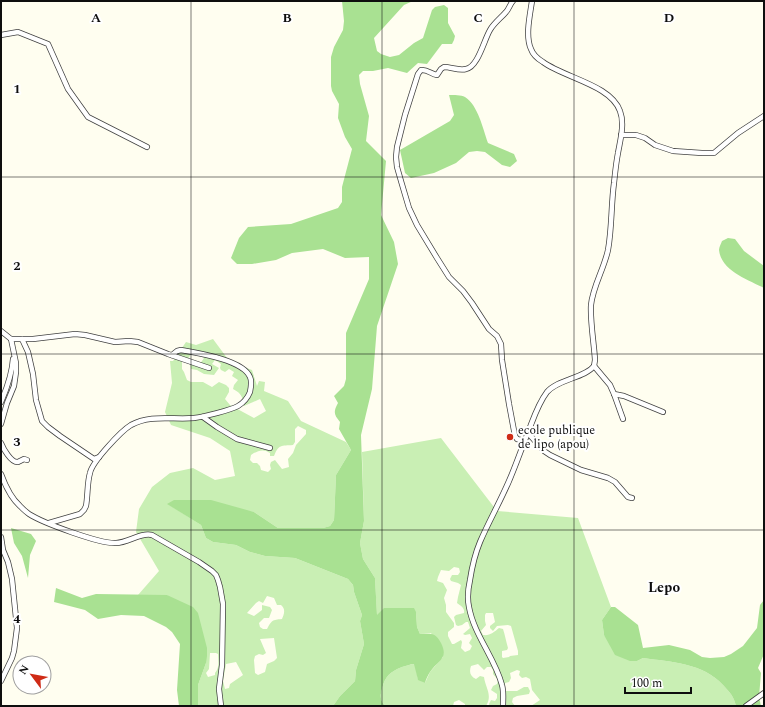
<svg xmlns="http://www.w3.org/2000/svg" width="765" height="707" font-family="Spectral,serif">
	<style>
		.green { fill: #c9efb4; fill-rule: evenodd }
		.forest { fill: #a9e192 }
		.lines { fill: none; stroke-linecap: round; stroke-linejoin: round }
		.minor-casing { stroke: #414141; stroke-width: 6 }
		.minor { stroke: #fff; stroke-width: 4.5 }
		.grid { fill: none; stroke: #0e0e0e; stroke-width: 1; stroke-opacity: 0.55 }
		.poi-dot { fill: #cf2b16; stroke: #fff; stroke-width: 1.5 }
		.labels { text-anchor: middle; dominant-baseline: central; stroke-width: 4; stroke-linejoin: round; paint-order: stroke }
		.poi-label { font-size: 12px; fill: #0e0e0e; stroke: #fff; text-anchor: start }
		.quarter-label { font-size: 14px; font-weight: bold; fill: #0e0e0e; stroke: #fff }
		.grid-label { font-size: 13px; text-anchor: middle; font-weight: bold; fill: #0e0e0e; stroke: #fff; stroke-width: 4; stroke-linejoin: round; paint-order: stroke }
	</style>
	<rect width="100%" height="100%" fill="#fffef0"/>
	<g class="green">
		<path d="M213 339 230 362 252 370 257 386 259 381 265 382 264 391 288 401 301 421 346 442 351 450 336 475 334 520 330 526 323 528H278L254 512 168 504 201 525 206 538 213 542 236 545 250 552 265 556 295 558 348 579 353 585 354 592 362 615 360 621 364 644 356 670 355 681 340 696 333 706H198V685L206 663 167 595H138L159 571 136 532 139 509 152 487 170 473 193 468 215 480 235 476 230 451 210 438 171 425 165 412 172 383 170 361H173L186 342 196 345ZM191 354 202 356 204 358 200 364 190 362 191 369 197 370 204 374 214 375 219 368 212 364 215 360 221 364 220 368 221 370 225 372 229 369 234 372 232 376 238 380 234 385 233 389C242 394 242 396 244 406L260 399 266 411 254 418 230 405 225 399 229 392V388L226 385 219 382 212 387 203 382H191L187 380 184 372 182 369V361L186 362ZM298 426 306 430V434L296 445 293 453 288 459 289 467 282 469 275 460 271 462 270 465 271 469 268 472 261 470 260 466 257 463H253L250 460 251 455C257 451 263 448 270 453V456H274C279 444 281 446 293 445L295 442V429ZM267 596 274 598 277 605H281C286 609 284 614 282 619 272 620 272 620 267 629H263L260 627 259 623 264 618H269L272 610 270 607 262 605V610L254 616 247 613 256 603 259 601 263 603ZM274 638 277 658 274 661 267 664 265 672 258 675 255 673 254 660 255 656 259 654 263 655 266 653 260 639ZM210 653H216L218 654C218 661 220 667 215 673V675L208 677 206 673 209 669ZM236 662 243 675 230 684 229 688 225 689 223 681 226 664Z"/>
		<path d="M441 438 497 511 578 518 611 607 602 620 604 635 637 661 643 658C671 662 703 663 723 685 731 694 733 695 736 706H531L540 700 532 690 530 679 526 677 522 678 519 675 520 671 517 670 510 673 511 678 509 682 505 683V691H517L524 687H528L530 691 529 694 517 696 513 698 512 702 515 706H490L489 704 491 700 495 701 497 698V694L491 690 493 686 497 684 498 680 493 674V670L491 667H487L484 670 478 664 471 666C469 672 470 676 476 679L480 676 484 677C485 687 493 695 486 706H479L477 705 476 706H465V704L459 700 454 702 453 706H385C380 700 380 696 382 689 385 676 390 672 402 667 407 666 410 664 415 664L418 679 425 683 430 672 443 657 431 633 420 634 417 627 416 612 377 616 375 578 363 559 360 543 364 521 362 452ZM454 567 459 568 460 572 458 575H452L450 579 451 581 458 583 461 585 458 597 457 603C461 606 465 608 464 613L456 615 454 617 456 625 458 626 462 625 466 622H468L470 628 463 634 465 635 470 634 472 638 469 643 472 646 470 650 465 652 461 648 462 642 461 640 454 644H452L448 636V632L454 627V623L446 612V605L444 598 447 590 443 583 437 581 438 577 441 570 449 571ZM486 613H493L495 622 490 626V628L493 631 497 626 508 625 511 626 518 651V655L510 656 509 657 503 658 502 657V651L507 650 508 648C506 641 505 635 503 629L499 628C494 632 490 636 483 635L481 631 486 625 485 621V615Z"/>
	</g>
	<g class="forest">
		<path d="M342 1H413L404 5 374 38 377 51 381 54 390 57 399 55 414 43 423 38 432 10 435 7 444 5 448 8V23L455 36 454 40 452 44H442L427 64 418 63 407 73 388 68 373 71H363L359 75 360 84 369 116 366 141 386 161 381 215 394 242 398 264 377 326 372 389 361 435 364 521 360 543 363 559 375 578 377 615 384 608H414L416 612 417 627 420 634C431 634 435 632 441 643 449 659 438 660 430 672 428 675 426 679 425 683L418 680 414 664C410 664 407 666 402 667 390 672 385 676 382 689 380 696 380 700 385 706H333L340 696 355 681 356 670 364 644 360 621 362 615 354 592 353 585 348 579 295 558 265 556 250 552 236 545 213 542 206 538 201 525 167 504 174 500H211L254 512 278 528H323L330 526 334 520 336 475 351 450 339 429 340 422C334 415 333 412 338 403L334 396 344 386 346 379V333L369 279V257L345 258 323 249 292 253 276 260 252 264H237L231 258 239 238 248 227 291 224 338 208 342 202V187L352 149 345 137 338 118 339 104 332 91 331 86V57L334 47 343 30 344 21Z"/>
		<path d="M449 95C454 95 461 95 465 97 478 105 483 129 488 143L514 154 517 161 510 167 502 165 485 152 477 151 469 152 456 163 434 173 411 178 405 173 400 150 450 121 454 115Z"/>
		<path d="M728 238 735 239 744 251 764 266V288C749 280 721 271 719 250 719 247 721 244 722 241Z"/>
		<polygon points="11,528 31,534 36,541 30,555 28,578 22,556 14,543"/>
		<polygon points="56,588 82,598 96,594 167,595 193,607 198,613 207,648 207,656 206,663 198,685 198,706 179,706 177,690 180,644 172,632 166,627 144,616 121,615 98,619 85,610 54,602"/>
		<path d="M764 600V654L758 668 761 673 759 697 761 706H736C733 695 731 694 723 685 703 663 671 662 643 658L637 661H630L615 655 604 635 602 620 611 607H615L638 625 643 648 669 645 690 650 702 657 710 658 724 657 731 654 743 646 757 628 760 605Z"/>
	</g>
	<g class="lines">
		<g class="minor-casing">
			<g id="minor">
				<path d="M513 1C510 4 509 9 506 12 501 18 494 23 490 30 484 40 478 67 466 69 459 71 451 67 444 67L441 69 437 75C431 74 427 69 421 70L418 74 405 115 397 147 396 157 397 167 401 181 409 208 417 225 437 258 449 277 463 291 472 303 489 329 497 336 501 344 502 360 509 404 515 436 517 439 524 441"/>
				<polyline points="1,35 18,32 48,44 68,89 88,117 147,147"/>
				<polyline points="621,135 636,135 645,138 655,145 673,151 702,153 714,153 738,133 764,116"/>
				<polyline points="1,331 11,339 33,339 75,334 85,335 115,342 129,341 138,342 168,354 209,368"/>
				<polyline points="22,339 28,352 33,374 36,400 42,421 48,427 60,436 94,459 99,457"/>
				<polyline points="594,366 610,385 614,394 623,419"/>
				<polyline points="614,394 624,396 663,412"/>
				<path d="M1 402C7 388 12 375 13 359"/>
				<polyline points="203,417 217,427 237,439 270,448"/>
				<polyline points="1,424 7,403 14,386 16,372 16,363 11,339"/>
				<polyline points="528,433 544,451 550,455 581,470 608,478 615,482 628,497 632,498"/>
				<path d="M1 443C3 448 11 463 18 462 20 461 22 460 24 459L27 460"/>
				<path d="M1 474C5 485 11 498 20 506 23 509 26 512 29 514 43 523 100 544 116 543 128 543 141 532 152 535L199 562 212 571 216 575 218 580 220 587 223 604 222 665 219 689 221 706"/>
				<path d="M49 523 80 514 84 510 86 506C88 495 87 483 90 473 92 462 121 431 131 425 151 414 173 420 194 418 203 417 231 410 238 406 243 403 248 397 250 392 251 387 252 381 250 377 243 360 198 353 181 350L177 351 172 355"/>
				<polyline points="1,537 3,550 8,562 12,579 17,628 14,651 12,658 1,681"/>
				<path d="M503 706C503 699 504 692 502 685 495 658 474 635 469 607 467 598 468 589 470 580 472 567 475 554 480 542 489 521 500 502 509 481 516 465 522 447 529 430 534 417 538 404 547 392 558 379 585 378 594 366L595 360C594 343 590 321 591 305 593 286 604 269 608 250 612 228 611 205 614 183 615 174 616 163 618 153 620 141 625 124 620 111 611 85 565 78 543 62 538 59 533 55 531 49 525 36 530 15 532 1"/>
				<polyline points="746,706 764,693"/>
			</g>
		</g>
		<use href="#minor" class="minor"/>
	</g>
	<path class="grid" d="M191 1V706M382 1V706M574 1V706M1 177H764M1 354H764M1 530H764"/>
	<circle class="poi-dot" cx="510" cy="437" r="4"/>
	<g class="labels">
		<g class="poi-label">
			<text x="518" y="430">ecole publique<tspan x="518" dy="14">de lipo (apou)</tspan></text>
		</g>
		<g class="quarter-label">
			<text x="664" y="587">Lepo</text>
		</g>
	</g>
	<g class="grid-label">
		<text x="96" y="22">A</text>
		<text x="287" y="22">B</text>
		<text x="478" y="22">C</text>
		<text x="669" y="22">D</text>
		<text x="17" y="93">1</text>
		<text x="17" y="270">2</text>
		<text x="17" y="446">3</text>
		<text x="17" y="623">4</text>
	</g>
	<rect width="765" height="707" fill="none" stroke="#0e0e0e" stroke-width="4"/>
	<g transform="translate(32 675) rotate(302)"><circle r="19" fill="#ffffff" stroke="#9f9f9f"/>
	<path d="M0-3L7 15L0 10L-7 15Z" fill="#cf2b16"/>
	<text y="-6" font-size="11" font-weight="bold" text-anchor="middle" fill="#0e0e0e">N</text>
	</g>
	<path d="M625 687v6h66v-6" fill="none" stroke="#0e0e0e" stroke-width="2"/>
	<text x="631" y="687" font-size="12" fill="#0e0e0e" stroke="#ffffff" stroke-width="3" paint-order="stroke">100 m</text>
</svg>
